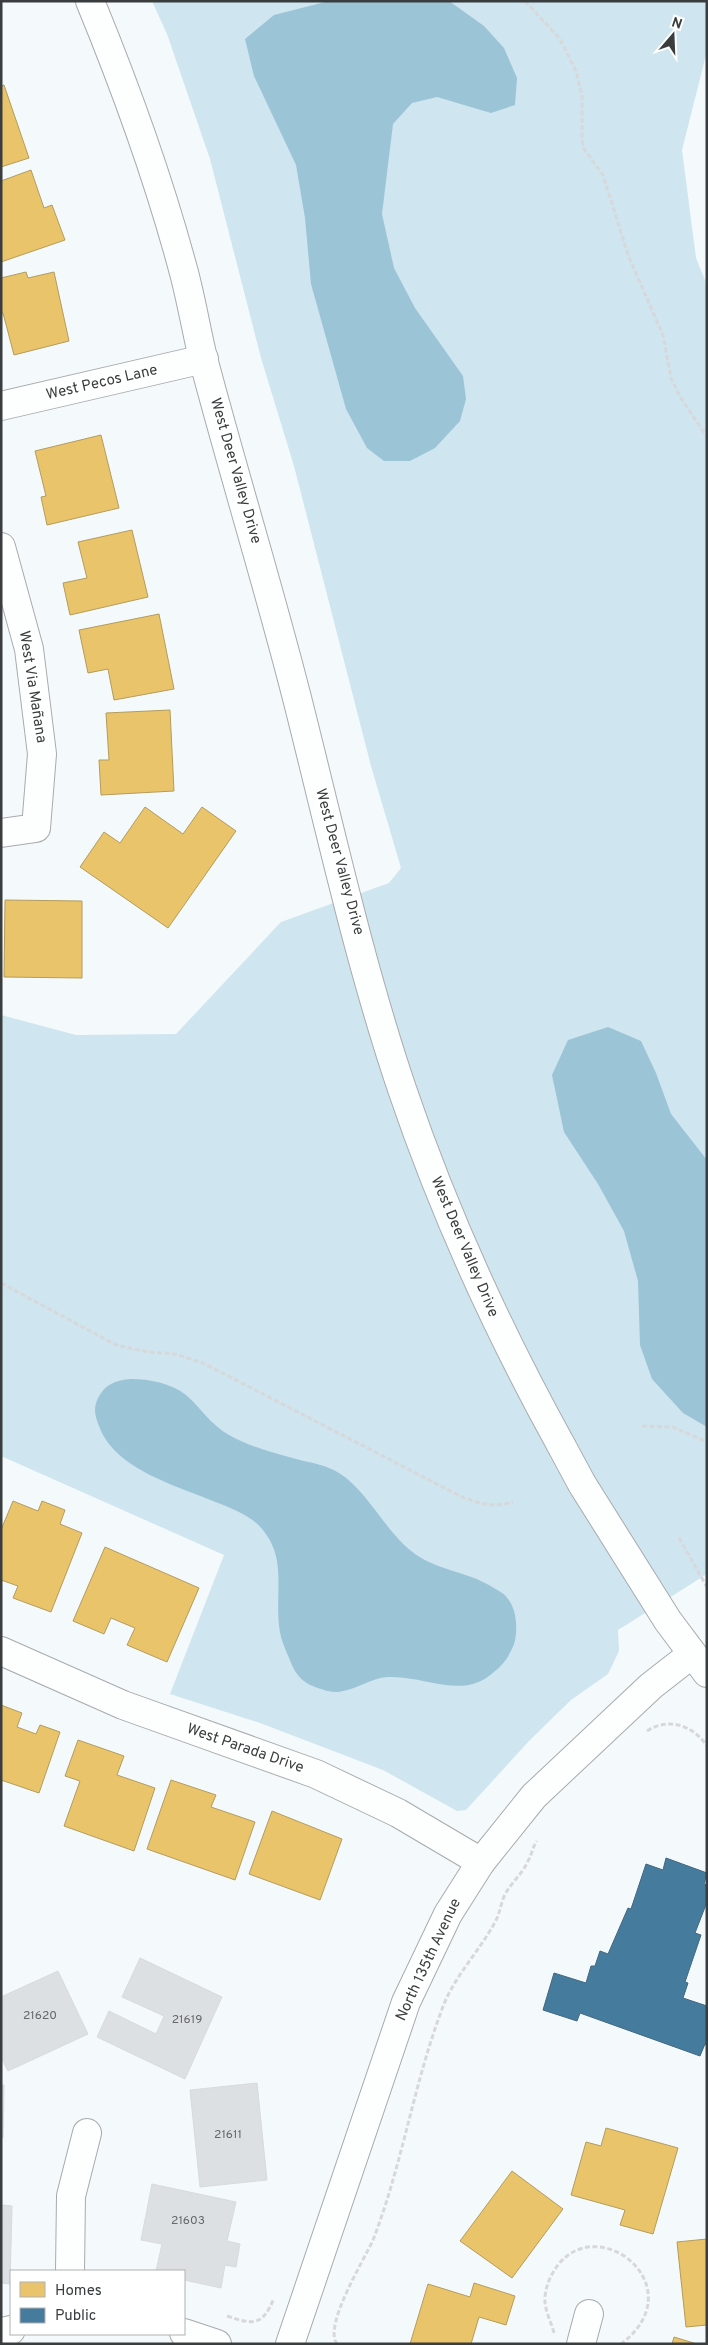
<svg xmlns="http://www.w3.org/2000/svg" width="708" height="2345" font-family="Overpass,sans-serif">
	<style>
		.green { fill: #cfe5ef }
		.water { fill: #9cc4d7 }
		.homes { fill: #e9c46a; stroke: #b49c5d }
		.public { fill: #457b9d; stroke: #416880 }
		.building { fill: #dde0e2; stroke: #d7dbdc }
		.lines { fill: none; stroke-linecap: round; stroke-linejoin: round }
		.street-casing { stroke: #a8abad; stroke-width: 30 }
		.secondary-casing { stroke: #a8abad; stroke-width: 30 }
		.path { stroke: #d7d8da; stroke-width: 3; stroke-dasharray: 5 2.5; stroke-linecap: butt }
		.street { stroke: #fdfefe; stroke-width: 28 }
		.secondary { stroke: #fdfefe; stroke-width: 28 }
		.secondary-bridge-casing { stroke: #a8abad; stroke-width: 30; stroke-linecap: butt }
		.secondary-bridge { stroke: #fdfefe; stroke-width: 28 }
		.labels { text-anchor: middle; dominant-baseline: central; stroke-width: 5; stroke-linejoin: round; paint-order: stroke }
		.number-label { font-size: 12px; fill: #646869 }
		.street-label { font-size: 15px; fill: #393d3e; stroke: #fff }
	</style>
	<rect width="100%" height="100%" fill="#f4f9fb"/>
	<polygon class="green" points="152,1 707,1 707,51 682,150 696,258 707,285 707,1574 618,1630 619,1651 608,1674 571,1700 529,1741 466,1810 457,1811 383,1770 260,1723 170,1694 224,1555 1,1456 1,1015 76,1035 176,1034 281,922 389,883 401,868 371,766 294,466 261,358 210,159 167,34"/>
	<g class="water">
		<polygon points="329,1 449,1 484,26 504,48 517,78 515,105 491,113 437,97 412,103 393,124 382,214 394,268 415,308 463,376 466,399 460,421 435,448 410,461 384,461 367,448 346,409 311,284 305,218 296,165 254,76 245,39 274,15"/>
		<polygon points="608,1027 641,1041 656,1073 671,1114 707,1160 707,1427 683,1413 652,1379 640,1345 638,1281 624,1231 598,1184 564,1132 552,1075 568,1040"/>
		<path d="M131 1379C149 1379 171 1383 186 1395 201 1408 211 1425 229 1435 250 1447 277 1454 300 1460 313 1463 328 1466 339 1473 368 1491 385 1532 415 1554 439 1571 470 1572 494 1588 499 1591 505 1594 508 1599 517 1610 518 1631 514 1644 510 1655 503 1665 494 1672 463 1701 425 1675 388 1677 370 1678 356 1690 338 1692 330 1692 323 1690 315 1687 300 1681 295 1673 289 1658 286 1651 283 1644 281 1637 275 1612 281 1586 277 1561 275 1549 270 1539 263 1530 252 1516 233 1509 218 1503 178 1486 115 1470 99 1426 95 1416 93 1409 98 1398 105 1384 116 1380 131 1379Z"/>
	</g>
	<g class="homes">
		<polygon points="4,85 29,158 1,167 1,86"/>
		<polygon points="31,170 44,208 52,205 65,240 1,262 1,181"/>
		<polygon points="26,272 28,278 54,272 69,341 14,355 3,313 1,313 1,278"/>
		<polygon points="101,435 119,508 47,525 41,497 46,496 35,451"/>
		<polygon points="132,530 148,597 70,615 63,583 87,578 78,542"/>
		<polygon points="159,614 174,689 114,700 108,669 88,673 79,630"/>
		<polygon points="170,710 174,791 101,795 99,760 109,760 106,713"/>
		<polygon points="145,807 183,834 202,807 236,831 168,928 80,867 104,832 120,843"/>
		<polygon points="5,900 82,901 82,978 4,977"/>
		<polygon points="13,1501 38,1511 42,1501 65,1510 60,1524 82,1533 51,1612 13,1598 18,1586 1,1580 1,1530"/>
		<polygon points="105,1547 199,1588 167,1662 127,1645 135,1628 111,1618 104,1634 73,1621"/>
		<polygon points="1,1705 22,1713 17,1727 36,1734 40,1725 60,1732 39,1793 1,1780"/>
		<polygon points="78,1740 124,1756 117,1775 155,1788 134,1851 64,1826 80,1781 65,1776"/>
		<polygon points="171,1780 216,1795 211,1807 255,1822 235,1880 147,1849"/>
		<polygon points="272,1811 342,1839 320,1900 249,1874"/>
		<polygon points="606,2128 678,2148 653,2234 620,2225 625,2210 571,2195 586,2142 601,2146"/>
		<polygon points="512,2171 563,2209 512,2278 460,2241"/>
		<polygon points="707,2239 707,2325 686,2327 677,2242"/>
		<polygon points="474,2283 515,2296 506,2325 479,2317 471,2344 410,2344 428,2284 470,2297"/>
		<polygon points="674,2337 697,2344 672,2344"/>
	</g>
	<polygon class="public" points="666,1858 707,1873 704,1884 707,1885 707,1902 695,1933 701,1935 685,1982 688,1983 683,1998 707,2006 707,2045 705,2044 700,2056 580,2013 577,2021 543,2010 554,1973 586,1983 591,1966 595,1966 600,1951 608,1954 628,1908 631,1909 646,1864 663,1870"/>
	<g class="building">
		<polygon points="140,1958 222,1997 185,2079 97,2037 109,2011 156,2034 164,2016 122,1997"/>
		<polygon points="58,1971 88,2034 8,2071 1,2057 1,1997"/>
		<polygon points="257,2083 267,2180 200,2187 190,2090"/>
		<polygon points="1,2085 4,2085 3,2138 1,2138"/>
		<polygon points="152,2184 236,2202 227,2241 240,2244 236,2267 225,2265 221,2288 184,2280 184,2271 156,2271 162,2244 141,2240"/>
		<polygon points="1,2205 12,2206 10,2284 1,2283"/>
	</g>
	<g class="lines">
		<g class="street-casing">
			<g id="street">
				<polyline points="1,406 204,359"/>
				<polyline points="1,547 29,649 42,754 36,828 1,833"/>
				<polyline points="1,1651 123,1705 316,1774 398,1813 481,1862"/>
				<polyline points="70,2271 71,2196 87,2133"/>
				<polyline points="1,2332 11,2330"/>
				<polyline points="184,2333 217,2344"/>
				<polyline points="581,2344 589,2314"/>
			</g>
		</g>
		<g class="secondary-casing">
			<g id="secondary">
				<path d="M90 1C125 86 159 180 183 269 191 298 196 329 203 358 233 472 268 584 297 698 330 828 359 962 402 1089 444 1213 498 1331 561 1445"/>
				<polyline points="582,1484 668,1621 707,1673"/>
				<polyline points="290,2344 406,2002 448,1914 481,1862 534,1796 651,1686 692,1654"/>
			</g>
		</g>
		<g class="path">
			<polyline points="525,1 560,39 576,71 582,96 582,141 584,149 603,175 628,255 663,335 671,378 679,395 707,437"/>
			<path d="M1 1283 116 1345 148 1352 175 1354 203 1363 464 1498C482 1504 495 1508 513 1502"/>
			<polyline points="642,1426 673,1427 707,1442"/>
			<polyline points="679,1538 707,1587"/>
			<path d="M647 1731C668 1717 693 1725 707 1746"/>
			<path d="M227 2316C253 2325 263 2326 274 2298"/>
			<path d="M554 2333C551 2321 544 2310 545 2297 546 2285 551 2274 558 2265 600 2211 695 2288 621 2344"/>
			<path d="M337 2344C323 2326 364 2260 373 2240 403 2163 414 2081 444 2004 456 1975 479 1951 494 1924 499 1916 500 1908 503 1899 508 1885 522 1875 528 1861 532 1854 532 1848 537 1841"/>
		</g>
		<use href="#street" class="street"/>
		<use href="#secondary" class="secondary"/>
		<g class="secondary-bridge-casing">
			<polyline id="secondary-bridge" points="561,1445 582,1484"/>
		</g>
		<use href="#secondary-bridge" class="secondary-bridge"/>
	</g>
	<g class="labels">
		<g class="number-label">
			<text x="40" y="2016">21620</text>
			<text x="187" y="2020">21619</text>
			<text x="228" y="2135">21611</text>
			<text x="188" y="2221">21603</text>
		</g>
		<g class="street-label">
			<text transform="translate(102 383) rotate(-13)">West Pecos Lane</text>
			<text transform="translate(235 471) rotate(74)">West Deer Valley Drive</text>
			<text transform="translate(32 687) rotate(81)">West Via Mañana</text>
			<text transform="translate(339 862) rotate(75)">West Deer Valley Drive</text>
			<text transform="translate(464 1247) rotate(67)">West Deer Valley Drive</text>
			<text transform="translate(245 1749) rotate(19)">West Parada Drive</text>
			<text transform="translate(429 1960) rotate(-65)">North 135th Avenue</text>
		</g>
	</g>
	<rect width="708" height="2345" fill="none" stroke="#393d3e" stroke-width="5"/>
	<rect x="10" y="2270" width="175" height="65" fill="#ffffff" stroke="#b0b1b2"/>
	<rect x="20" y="2282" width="25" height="15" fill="#e9c46a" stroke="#b0b1b2"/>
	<text x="55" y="2295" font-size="15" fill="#393d3e">Homes</text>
	<rect x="20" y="2308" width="25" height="15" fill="#457b9d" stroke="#b0b1b2"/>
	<text x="55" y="2320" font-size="15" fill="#393d3e">Public</text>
	<g transform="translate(673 35) rotate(19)" stroke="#ffffff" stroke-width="4" paint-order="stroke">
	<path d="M0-4L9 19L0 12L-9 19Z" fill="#393d3e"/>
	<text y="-8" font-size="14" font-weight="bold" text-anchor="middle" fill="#393d3e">N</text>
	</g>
</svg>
